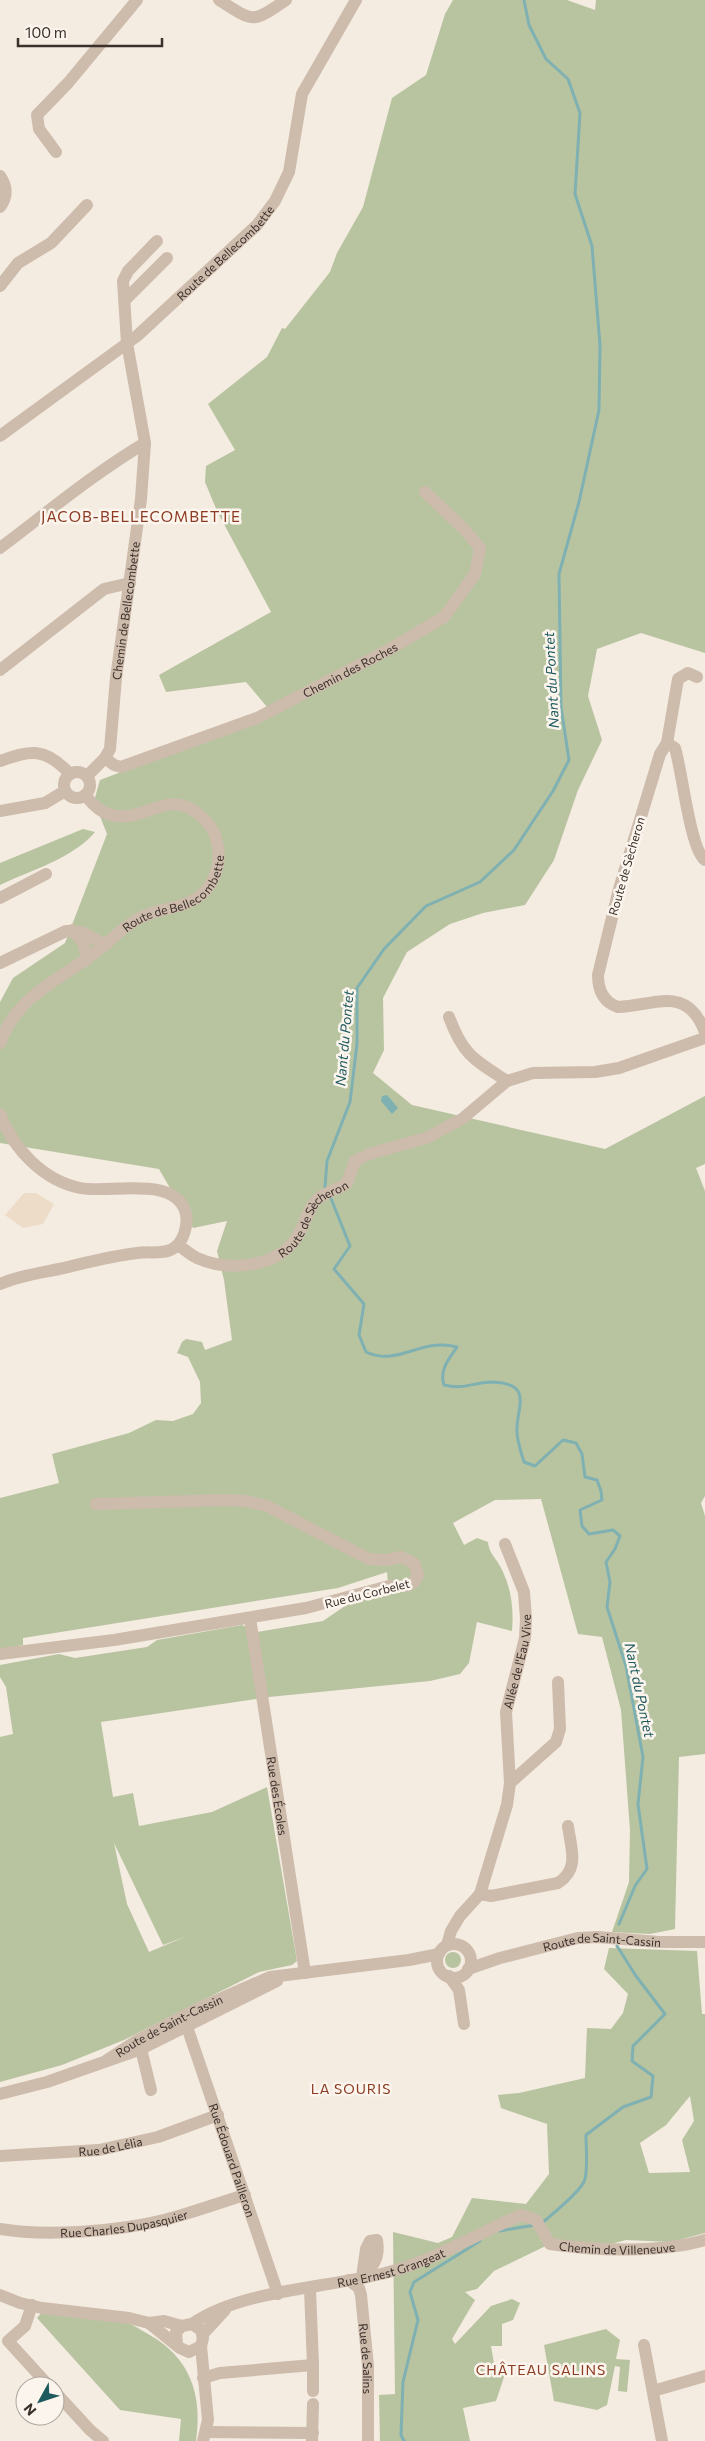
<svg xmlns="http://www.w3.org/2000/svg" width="705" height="2441" font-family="Commissioner,sans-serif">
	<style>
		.green { fill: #b8c4a0; fill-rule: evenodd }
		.plaza { fill: #ecdcc8 }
		.water { fill: #7fb0b2 }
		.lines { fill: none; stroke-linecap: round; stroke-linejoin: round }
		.stream { stroke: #7fb0b2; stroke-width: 3 }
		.minor { stroke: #cdbbac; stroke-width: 12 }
		.labels { text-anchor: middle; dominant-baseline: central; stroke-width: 5; stroke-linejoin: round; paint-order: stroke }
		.street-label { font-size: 12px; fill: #3b302b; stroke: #fbf5ee }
		.water-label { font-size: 14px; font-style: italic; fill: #1f5a5e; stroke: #fbf5ee }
		.neighbourhood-label { font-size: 14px; letter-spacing: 1px; fill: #8c3b22; stroke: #fbf5ee }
		.quarter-label { font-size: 15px; letter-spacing: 1px; fill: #8c3b22; stroke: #fbf5ee }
	</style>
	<rect width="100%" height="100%" fill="#f4ebe1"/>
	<g class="green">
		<path d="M453 0H567L595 10 596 0H705V653L641 633 597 649 588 696 602 740 578 790 554 860 525 905 483 913 450 924 407 952 383 998 384 1050 373 1073 412 1105 605 1149 705 1096V1164L696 1168 705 1191V1496L701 1503 705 1516V1754L679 1757 675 1929 650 1934 612 1932 629 1882 630 1830 621 1710 602 1637 578 1634 541 1499 495 1500 453 1523 464 1545 477 1538 488 1542C489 1553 495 1557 500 1566 511 1586 514 1608 512 1631L477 1622 469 1663 460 1674 430 1681 269 1697 101 1722 113 1797 133 1793 139 1826 212 1812 267 1787 297 1961 292 1965 259 1972 124 2040 62 2065 0 2082V1737L13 1734 6 1687 0 1677V1665L59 1654 75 1658 147 1647 157 1640 242 1625 257 1632 323 1621 345 1606 368 1597 389 1594 387 1572 338 1588 23 1638V1645L0 1649V1498L59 1483 52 1454 129 1433 156 1420 173 1421 193 1414 201 1403 200 1382 188 1357 177 1353 182 1342 186 1339 202 1342 205 1350 232 1340 224 1280 217 1251 227 1221 193 1228 159 1169 0 1143V1002L13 978 65 943 107 834 94 801 100 780 273 714 246 682 166 692 159 675 271 612 217 511 205 482 206 466 235 450 208 404 267 357 282 328 285 329 330 272 337 253 363 207 392 98 426 75 445 14ZM114 1843 163 1945 187 1936 149 1952 127 1904Z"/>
		<path d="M83 829 95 832C72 859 31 870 0 885V863Z"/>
		<path d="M609 1948 697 1951 702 2014H705V2233L671 2242 626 2240 611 2244 556 2241 494 2271 477 2289 465 2292 475 2300 452 2339 455 2344 491 2306 512 2299 520 2303 513 2320 502 2324V2346H491L495 2369 505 2374 496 2401 463 2408 470 2441H380L379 2395 395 2394 393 2232 438 2243 452 2237 472 2198 526 2204 549 2174 547 2124 501 2108 498 2095 519 2093 585 2078 587 2028 611 2029 623 2013 628 1994 604 1969ZM690 2096 694 2121 682 2140 690 2172 649 2173 640 2143 666 2125Z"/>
		<circle cx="453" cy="1960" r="8"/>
		<path d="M43 2311C71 2315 100 2317 127 2323 134 2325 141 2330 148 2334 190 2357 203 2395 196 2441H179L181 2419 120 2410 37 2318Z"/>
		<polygon points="606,2329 620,2340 616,2359 630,2360 627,2392 618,2391 620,2367 615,2366 607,2405 597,2410 554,2401 544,2345"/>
	</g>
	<polygon class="plaza" points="24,1193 36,1193 54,1204 43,1224 23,1228 5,1215"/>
	<polygon class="water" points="387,1095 398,1108 392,1114 381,1101 382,1096"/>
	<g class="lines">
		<g class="stream">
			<polyline points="327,1191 325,1187 327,1161 350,1102 357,1044 357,988 384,949 426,906 480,882 514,850 553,791 569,760 561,707 559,574 579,502 599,410 600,345 592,246 575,194 580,113 568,79 546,59 529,25 524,0"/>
			<path d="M330 1196 350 1246 334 1269 364 1304 359 1335 366 1352C399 1367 421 1337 457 1347 449 1359 439 1370 444 1385 464 1390 475 1382 493 1382 532 1384 518 1404 517 1428 516 1439 521 1452 524 1462L535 1466 563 1440 576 1443 582 1454 585 1477 597 1480 601 1491 602 1500 580 1510 582 1526 589 1534 613 1530 620 1536 615 1549 606 1562 610 1582 607 1607 626 1666 643 1757 638 1804 647 1869 635 1886 619 1924"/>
			<path d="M541 2224C551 2215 583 2190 585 2179 588 2166 586 2148 586 2135L623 2107 651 2097 653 2076 632 2061 633 2046 665 2014 636 1976 617 1946"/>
			<polyline points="499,2231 535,2225"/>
			<polyline points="404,2441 401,2435 403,2382 418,2320 410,2292 414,2282 480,2241"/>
		</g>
		<g class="minor">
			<path d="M219 0C254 22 251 24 286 0"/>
			<polyline points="56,152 39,129 37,115 68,83 137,0"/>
			<path d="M0 176C7 186 8 197 0 207"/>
			<polyline points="0,286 18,263 51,243 87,205"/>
			<polyline points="125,300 167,258"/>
			<path id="s1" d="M0 436 137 336 257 225 275 201 289 172 302 94 356 0"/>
			<path d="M0 548C48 512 93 474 145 443"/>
			<polyline points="0,670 104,589 130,583"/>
			<polyline points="667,743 678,679 688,673 697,677"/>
			<path id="s2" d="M105 758 114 765 121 767 257 718 388 650 444 617 475 574 480 548 464 529 425 492"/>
			<path d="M0 761C31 750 45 747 70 774"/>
			<circle cx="77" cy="785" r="13"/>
			<path id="s3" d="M87 776 105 758 110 749 116 678 141 499 145 443 127 343 123 281 128 271 157 241"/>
			<polyline points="0,811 45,803 65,791"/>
			<path d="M705 860C690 849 682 770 675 748L667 743 660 754 619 889 598 975C598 990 603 1002 618 1007 657 1005 687 985 705 1032"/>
			<polyline points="0,898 46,874"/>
			<polyline points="72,930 83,942 87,959"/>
			<polyline points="0,963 66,931 82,932 105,945"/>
			<path d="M449 1017C463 1055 474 1060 507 1081"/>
			<path id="s4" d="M0 1043C16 999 52 983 88 958 121 934 128 916 171 908 185 905 198 900 207 889 218 875 221 859 217 842 215 832 209 823 202 817 169 787 149 820 116 816 102 814 94 806 85 795"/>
			<path d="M0 1114C13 1148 42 1180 80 1188 110 1194 177 1174 186 1214 188 1225 184 1241 174 1248 165 1255 148 1251 137 1253 111 1256 85 1263 59 1269 39 1273 18 1276 0 1284"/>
			<path id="s5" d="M178 1245C184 1249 191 1255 197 1258 226 1271 270 1268 292 1244 303 1232 305 1216 314 1203 322 1192 337 1191 347 1183L355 1161 369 1154 426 1138 462 1119 507 1081 533 1073 595 1072 619 1068 705 1038"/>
			<path id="s6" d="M250 1618 305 1973"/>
			<polyline points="0,1654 114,1640 306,1608 389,1586 407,1586 414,1582 418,1575 414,1563 401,1557 386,1560 369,1559 267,1506 246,1501 225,1500 96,1504"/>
			<polyline points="510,1783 556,1742 560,1729 558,1682"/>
			<path d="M480 1894 491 1896 558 1883C580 1869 571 1849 568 1826"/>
			<circle cx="454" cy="1961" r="17"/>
			<path id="s7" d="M447 1945 451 1931 460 1916 480 1894 507 1805 510 1783 506 1712 525 1638 526 1619 524 1592 505 1544"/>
			<path id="s8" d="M468 1969 500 1958 578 1938 598 1937 659 1942H705"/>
			<polyline points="449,1976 459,1990 464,2024"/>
			<path id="s9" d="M196 2016 185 2021 278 2294"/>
			<polyline points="138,2044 141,2049 151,2090"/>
			<path id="s10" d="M107 2060 136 2041 197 2009 270 1977 409 1960 439 1954"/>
			<polyline points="0,2094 47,2082 141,2049 277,1981"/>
			<path id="s11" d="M0 2156 99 2150 158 2137 218 2115"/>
			<path id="s12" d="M0 2229C46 2237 119 2231 164 2220 191 2213 218 2203 245 2195"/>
			<path d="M377 2240C380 2257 374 2266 362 2277L366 2249 370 2241Z"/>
			<path id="s13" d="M349 2280 359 2288 361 2295 368 2366V2441"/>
			<polyline points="0,2295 20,2303 42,2308 129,2318 149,2323 164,2321 182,2326"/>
			<polyline points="32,2305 25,2326 8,2341 49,2386"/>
			<polyline points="149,2323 180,2348 189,2352 201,2346 203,2338 201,2330 192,2324 182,2326 176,2332 177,2345"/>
			<path id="s14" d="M192 2324C240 2290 327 2288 385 2273 434 2261 475 2235 521 2215L536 2220 550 2244C597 2251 659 2253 705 2240"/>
			<polyline points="203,2334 225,2310"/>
			<polyline points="644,2345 662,2441"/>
			<polyline points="201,2346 208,2420 203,2441"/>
			<polyline points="203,2378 220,2373 313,2365 310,2289"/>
			<polyline points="313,2391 313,2365"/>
			<polyline points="653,2391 705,2376"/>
			<polyline points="55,2392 90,2430 103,2441"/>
			<polyline points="206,2432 313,2433"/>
			<polyline points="312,2441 313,2404"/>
		</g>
	</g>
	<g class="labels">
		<g class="street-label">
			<text stroke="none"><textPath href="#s1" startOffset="291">Route de Bellecombette</textPath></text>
			<text stroke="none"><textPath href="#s3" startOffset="175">Chemin de Bellecombette</textPath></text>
			<text stroke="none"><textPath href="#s2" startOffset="268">Chemin des Roches</textPath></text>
			<text transform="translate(626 866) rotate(-74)">Route de Sècheron</text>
			<text stroke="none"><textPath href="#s4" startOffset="236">Route de Bellecombette</textPath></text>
			<text stroke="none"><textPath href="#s5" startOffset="159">Route de Sècheron</textPath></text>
			<text transform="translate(367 1593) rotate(-14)">Rue du Corbelet</text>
			<text stroke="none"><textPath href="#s7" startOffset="300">Allée de l'Eau Vive</textPath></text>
			<text stroke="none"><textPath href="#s6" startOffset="180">Rue des Écoles</textPath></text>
			<text stroke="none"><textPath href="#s8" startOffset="138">Route de Saint-Cassin</textPath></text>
			<text stroke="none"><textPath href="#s10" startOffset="71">Route de Saint-Cassin</textPath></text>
			<text stroke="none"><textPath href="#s11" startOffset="111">Rue de Lélia</textPath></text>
			<text stroke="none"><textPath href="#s9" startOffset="159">Rue Édouard Pailleron</textPath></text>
			<text stroke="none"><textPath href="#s12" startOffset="125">Rue Charles Dupasquier</textPath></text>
			<text stroke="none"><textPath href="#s14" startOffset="460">Chemin de Villeneuve</textPath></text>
			<text stroke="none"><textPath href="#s14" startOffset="208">Rue Ernest Grangeat</textPath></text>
			<text stroke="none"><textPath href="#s13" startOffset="84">Rue de Salins</textPath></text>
		</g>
		<g class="water-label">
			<text transform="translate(551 680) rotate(-93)">Nant du Pontet</text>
			<text transform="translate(344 1038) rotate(-85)">Nant du Pontet</text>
			<text transform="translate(640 1690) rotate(78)">Nant du Pontet</text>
		</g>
		<g class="neighbourhood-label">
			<text x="351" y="2088">LA SOURIS</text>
			<text x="541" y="2369">CHÂTEAU SALINS</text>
		</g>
		<g class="quarter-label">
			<text x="141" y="516">JACOB-BELLECOMBETTE</text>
		</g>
	</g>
	<g transform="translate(40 2401) rotate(230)"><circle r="24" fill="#fbf5ee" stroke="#aea6a0"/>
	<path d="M0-4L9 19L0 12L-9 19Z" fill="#1f5a5e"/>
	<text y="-8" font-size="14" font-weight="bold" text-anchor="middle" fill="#3b302b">N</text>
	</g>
	<path d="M18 38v8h144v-8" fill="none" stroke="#3b302b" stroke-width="2.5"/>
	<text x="25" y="38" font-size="15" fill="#3b302b" stroke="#fbf5ee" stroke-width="4" paint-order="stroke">100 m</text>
</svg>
